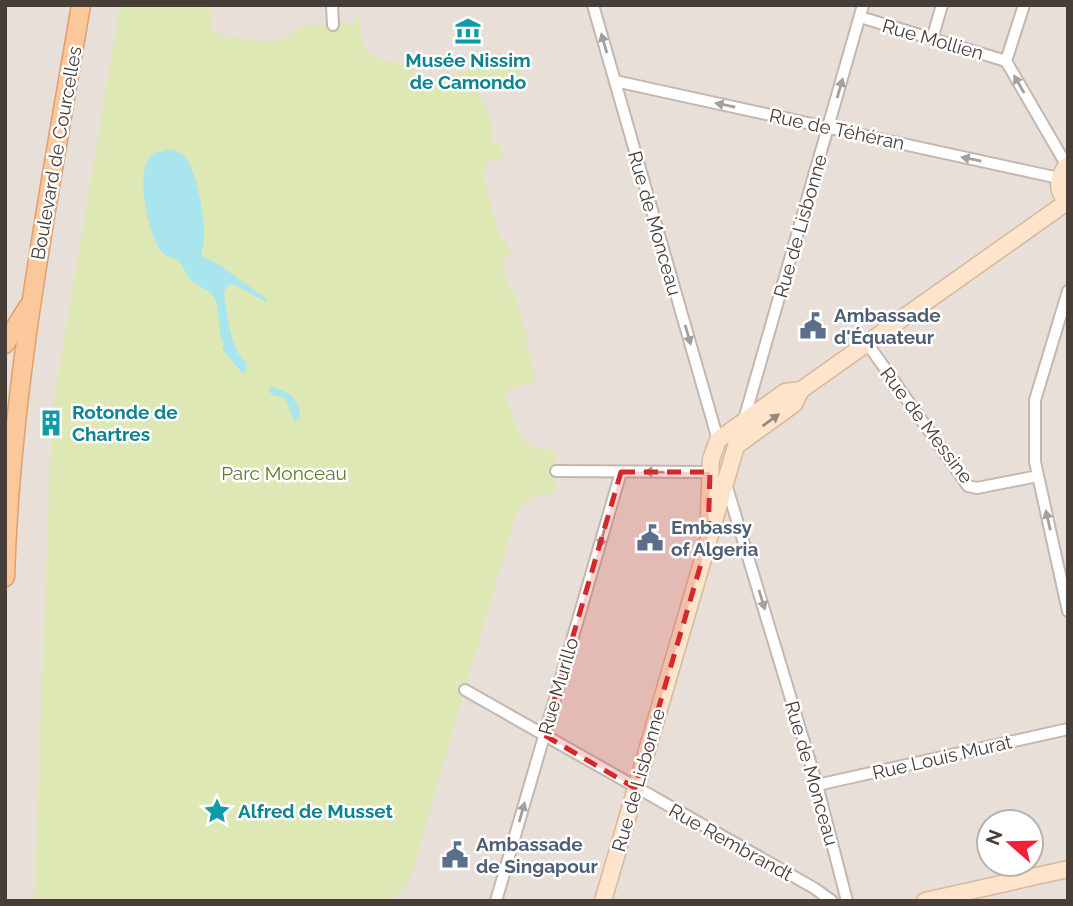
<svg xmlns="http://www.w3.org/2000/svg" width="1073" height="906" font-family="Raleway,sans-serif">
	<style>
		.residential { fill: #e8dfd8; fill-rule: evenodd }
		.green { fill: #dee8b4 }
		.parking { fill: #e3e0de }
		.water { fill: #a8e5ef }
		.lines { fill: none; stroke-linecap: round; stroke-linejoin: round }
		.street-casing { stroke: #c3b7af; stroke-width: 14 }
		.secondary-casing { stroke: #d6b89d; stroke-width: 19 }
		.primary-casing { stroke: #e29f6a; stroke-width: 21 }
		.street { stroke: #fff; stroke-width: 10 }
		.secondary { stroke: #fde4cb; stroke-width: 16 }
		.primary { stroke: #fcc79b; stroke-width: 18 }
		.oneway { fill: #a49e9c }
		.oneway2 { fill: #99897a }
		.marked { fill: #d62828; fill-opacity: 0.2; stroke: #d62828; stroke-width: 5; stroke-dasharray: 14 9; stroke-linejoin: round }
		.labels { text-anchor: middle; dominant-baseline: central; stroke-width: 5; stroke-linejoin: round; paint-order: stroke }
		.street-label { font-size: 19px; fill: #483e38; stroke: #fff }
		.culture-label { font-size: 19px; font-weight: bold; fill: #0d838f; stroke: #fff; text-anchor: start }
		.service-label { font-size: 19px; font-weight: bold; fill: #4e5e75; stroke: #fff; text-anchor: start }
		.park-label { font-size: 19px; fill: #5d7a2c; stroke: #fff }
	</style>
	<rect width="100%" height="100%" fill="#f4eeea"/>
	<path class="residential" d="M5 5H1068V901H5ZM989 822H1031V864H989Z"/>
	<path class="green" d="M120 5H210L211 32C240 37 280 54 300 26L356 24V14L359 13C360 33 360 54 383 60 392 63 402 63 411 67L418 85 517 57 523 78 515 80 510 77 504 79 501 85 479 91 483 105 486 104 494 130 490 131 494 145 499 143 503 157 485 162 487 172 482 173 501 241 507 240 511 255 501 258 510 290 514 289 527 335 525 336 536 381 505 391C515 423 515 451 556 451V493C537 494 526 497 516 514L411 876 405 887 389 901H34L51 439 40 432 37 422 40 414 52 409 53 405Z"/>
	<g class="parking">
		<polygon points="91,5 95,5 47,291 43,291"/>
		<rect x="622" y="459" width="60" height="10"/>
		<rect x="631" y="481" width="57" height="4"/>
	</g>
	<g class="water">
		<path d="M165 149C173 149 180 151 185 157 197 171 206 221 204 240 204 247 201 249 202 256L218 264 267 299 266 302 235 285 229 284 224 292C227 313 230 350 247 363L244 375 222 349 224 343C216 334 222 311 214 297 209 289 198 287 192 281 185 275 184 264 176 259 171 257 166 257 162 252 148 235 134 170 152 155 157 150 160 152 166 151Z"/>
		<path d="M271 386C288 391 300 399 300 417L295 421C289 413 290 402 282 396H276L269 392Z"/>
	</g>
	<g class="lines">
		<g class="street-casing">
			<g id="street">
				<polyline points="332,5 333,25"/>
				<polyline points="593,5 718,440"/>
				<polyline points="1024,5 1006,61 1067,166"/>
				<polyline points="860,17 1006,61"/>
				<polyline points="932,39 942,5"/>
				<polyline points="615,81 1059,178"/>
				<polyline points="1068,291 1035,400 1035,462 1068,611"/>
				<polyline points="867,343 968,486 977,488 1038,476"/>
				<polyline points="743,423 863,5"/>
				<polyline points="556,471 710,472 713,474"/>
				<polyline points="726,484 817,785 847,901"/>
				<polyline points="465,690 814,888 832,901"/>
				<polyline points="817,785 1068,729"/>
				<polyline points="496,901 621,472"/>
			</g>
		</g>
		<g class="secondary-casing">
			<g id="secondary">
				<path d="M1068 165C1056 177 1056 191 1068 203"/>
				<polyline points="709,516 711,459 718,440 785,392 801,390 1067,202"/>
				<polyline points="603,901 736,446 794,404 801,390"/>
				<polyline points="925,901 1068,869"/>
			</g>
		</g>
		<g class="primary-casing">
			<g id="primary">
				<polyline points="5,344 28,307"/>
				<path d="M5 577C11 385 49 195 81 5"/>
			</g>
		</g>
		<use href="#street" class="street"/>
		<use href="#secondary" class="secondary"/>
		<use href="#primary" class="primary"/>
	</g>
	<defs><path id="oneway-solid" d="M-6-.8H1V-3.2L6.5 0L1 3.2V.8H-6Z" transform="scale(1.75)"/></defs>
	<g class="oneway">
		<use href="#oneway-solid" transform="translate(604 43) rotate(-106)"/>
		<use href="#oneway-solid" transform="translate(1019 84) rotate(-120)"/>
		<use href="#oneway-solid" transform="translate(840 88) rotate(-74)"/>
		<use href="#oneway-solid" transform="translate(725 105) rotate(-168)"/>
		<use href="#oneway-solid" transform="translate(971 159) rotate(-168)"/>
		<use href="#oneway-solid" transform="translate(688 335) rotate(74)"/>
		<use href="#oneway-solid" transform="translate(654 472) rotate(-179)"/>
		<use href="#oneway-solid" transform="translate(1048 520) rotate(-103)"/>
		<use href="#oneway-solid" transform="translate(602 538) rotate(106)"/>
		<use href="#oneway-solid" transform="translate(762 600) rotate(73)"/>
		<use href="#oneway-solid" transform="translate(522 812) rotate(-74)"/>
	</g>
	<use class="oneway2" href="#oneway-solid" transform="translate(771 420) rotate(-36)"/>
	<path class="marked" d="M621 472H710L708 540 635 788 544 735Z"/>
	<defs>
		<g id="museum-bare" transform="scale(2.1)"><path d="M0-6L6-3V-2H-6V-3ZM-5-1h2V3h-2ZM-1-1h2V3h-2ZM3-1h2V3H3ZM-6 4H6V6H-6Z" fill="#0f9aa8" stroke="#fff" stroke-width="2.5" paint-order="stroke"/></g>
		<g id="civic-bare" transform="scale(2.1)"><path d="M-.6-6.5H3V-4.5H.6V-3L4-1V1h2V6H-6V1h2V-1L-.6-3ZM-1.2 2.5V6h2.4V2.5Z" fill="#5c6f8a" stroke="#fff" stroke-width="2.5" paint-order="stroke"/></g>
		<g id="building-bare" transform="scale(2.1)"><path d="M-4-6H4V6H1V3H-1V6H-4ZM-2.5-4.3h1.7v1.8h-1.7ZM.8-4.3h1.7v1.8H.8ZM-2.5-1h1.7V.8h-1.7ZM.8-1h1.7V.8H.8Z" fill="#0f9aa8" stroke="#fff" stroke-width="2.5" paint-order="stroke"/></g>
		<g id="sight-bare" transform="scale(2.1)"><path d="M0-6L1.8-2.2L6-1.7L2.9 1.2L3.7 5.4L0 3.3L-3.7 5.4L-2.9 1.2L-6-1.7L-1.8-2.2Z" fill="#0f9aa8" stroke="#fff" stroke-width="2.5" paint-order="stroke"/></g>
	</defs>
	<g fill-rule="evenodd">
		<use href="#museum-bare" x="468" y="31"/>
		<use href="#civic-bare" x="813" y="326"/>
		<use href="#building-bare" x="51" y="423"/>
		<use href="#civic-bare" x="650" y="538"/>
		<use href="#sight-bare" x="217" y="811"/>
		<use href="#civic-bare" x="455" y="855"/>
	</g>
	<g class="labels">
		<g class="street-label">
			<text transform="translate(933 39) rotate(16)">Rue Mollien</text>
			<text transform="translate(837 129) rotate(12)">Rue de Téhéran</text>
			<text transform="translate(56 153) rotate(-80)">Boulevard de Courcelles</text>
			<text transform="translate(655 223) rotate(74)">Rue de Monceau</text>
			<text transform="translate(800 226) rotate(-74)">Rue de Lisbonne</text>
			<text transform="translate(927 425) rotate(53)">Rue de Messine</text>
			<text transform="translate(558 686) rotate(-74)">Rue Murillo</text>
			<text transform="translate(942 757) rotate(-13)">Rue Louis Murat</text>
			<text transform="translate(812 773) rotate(74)">Rue de Monceau</text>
			<text transform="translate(638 780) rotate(-74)">Rue de Lisbonne</text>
			<text transform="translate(731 842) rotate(29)">Rue Rembrandt</text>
		</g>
		<g class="culture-label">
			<text x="468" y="60" text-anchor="middle">Musée Nissim<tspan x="468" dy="22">de Camondo</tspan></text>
			<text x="72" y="412">Rotonde de<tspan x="72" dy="22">Chartres</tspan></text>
			<text x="238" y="811">Alfred de Musset</text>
		</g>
		<g class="service-label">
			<text x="834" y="315">Ambassade<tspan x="834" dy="22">d'Équateur</tspan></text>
			<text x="671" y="527">Embassy<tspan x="671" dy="22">of Algeria</tspan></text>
			<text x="476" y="844">Ambassade<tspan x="476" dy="22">de Singapour</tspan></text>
		</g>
		<g class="park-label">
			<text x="284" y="473">Parc Monceau</text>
		</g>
	</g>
	<rect width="1073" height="906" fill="none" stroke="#483e38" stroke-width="14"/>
	<g transform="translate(1010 843) rotate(290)"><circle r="33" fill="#ffffff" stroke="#b6b2af" stroke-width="2"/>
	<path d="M0-5L12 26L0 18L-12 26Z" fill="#f52037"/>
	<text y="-10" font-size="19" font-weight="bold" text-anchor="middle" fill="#483e38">N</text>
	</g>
</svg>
